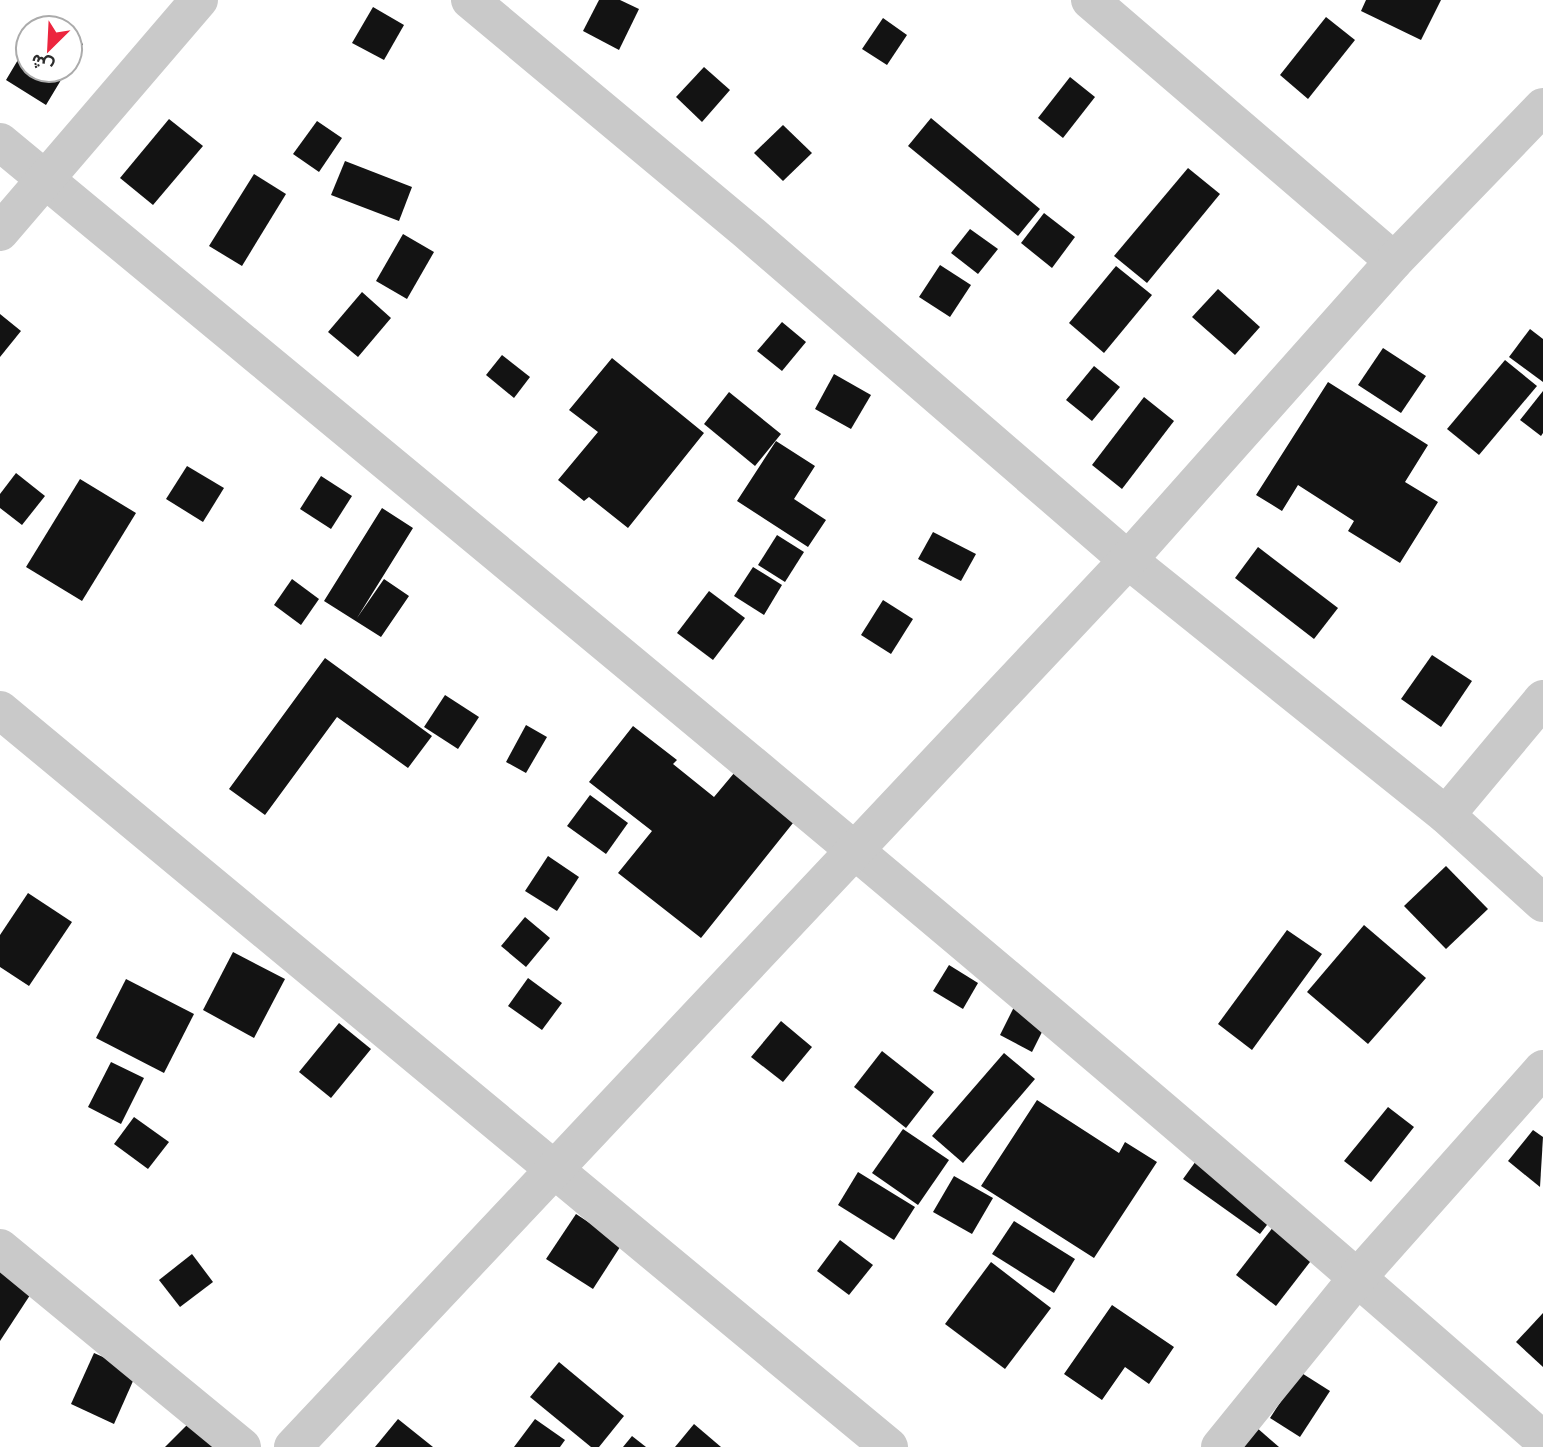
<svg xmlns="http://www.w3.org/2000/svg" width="1543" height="1447" font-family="Quicksand,Vazirmatn,sans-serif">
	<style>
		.building { fill: #131313 }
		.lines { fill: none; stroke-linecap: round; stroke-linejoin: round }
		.minor { stroke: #c9c9c9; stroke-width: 38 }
	</style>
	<rect width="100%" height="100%" fill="#fff"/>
	<g class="building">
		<polygon points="599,0 620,0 639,9 619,50 583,31"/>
		<polygon points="1366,0 1441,0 1421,40 1361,11"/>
		<polygon points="373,7 404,25 384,60 352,43"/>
		<polygon points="1326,17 1355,40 1308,99 1280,75"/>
		<polygon points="883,18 907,35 887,65 862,49"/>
		<polygon points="42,20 56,28 37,28"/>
		<polygon points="70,36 83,44 70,65"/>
		<polygon points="28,43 28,70 67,70 46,105 6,80"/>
		<polygon points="704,67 730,90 702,122 676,97"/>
		<polygon points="1070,77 1095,97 1063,138 1038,118"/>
		<polygon points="931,118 1040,209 1018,236 908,146"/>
		<polygon points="169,119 203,146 153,205 120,178"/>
		<polygon points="317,121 342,138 319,172 293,154"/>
		<polygon points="783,125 812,153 783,181 754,153"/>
		<polygon points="345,161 412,187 399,221 331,195"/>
		<polygon points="1188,168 1220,194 1147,283 1114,256"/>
		<polygon points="254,174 286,194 242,266 209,246"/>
		<polygon points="1044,213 1075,237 1052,268 1021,243"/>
		<polygon points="970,229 998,249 978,274 951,253"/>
		<polygon points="403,234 434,252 407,299 376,281"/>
		<polygon points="940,265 971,285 950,317 919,297"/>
		<polygon points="1116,266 1152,295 1104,353 1069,323"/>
		<polygon points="1218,289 1260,327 1235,355 1192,317"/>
		<polygon points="362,292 391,318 358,357 328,332"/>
		<polygon points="0,314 21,331 0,357"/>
		<polygon points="782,322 806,342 782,371 757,351"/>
		<polygon points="1530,329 1543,339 1543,382 1509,357"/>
		<polygon points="1383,348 1426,376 1401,413 1358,385"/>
		<polygon points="502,355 530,377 514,398 486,375"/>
		<polygon points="612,358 704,433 628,528 589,497 584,501 558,480 598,432 569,410"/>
		<polygon points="1505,360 1537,386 1479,455 1447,429"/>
		<polygon points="1094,366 1120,387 1092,421 1066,400"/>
		<polygon points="834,374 871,395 851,429 815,409"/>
		<polygon points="1328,382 1428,445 1405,482 1438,502 1400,563 1348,531 1354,521 1298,485 1282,511 1256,495"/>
		<polygon points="1543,391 1543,433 1541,436 1520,420"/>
		<polygon points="729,392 781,434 755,466 704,424"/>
		<polygon points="1144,397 1174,421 1122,489 1092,465"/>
		<polygon points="776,441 815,466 794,499 826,520 808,547 737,501"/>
		<polygon points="187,466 224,488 203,522 166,499"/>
		<polygon points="16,473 45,496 22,525 0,508 0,494"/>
		<polygon points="321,476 352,496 331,529 300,509"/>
		<polygon points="80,479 136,513 82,601 26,567"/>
		<polygon points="382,508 413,528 357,618 384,579 409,596 381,637 324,601"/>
		<polygon points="933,532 976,554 961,581 918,559"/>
		<polygon points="777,535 804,552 785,582 758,565"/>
		<polygon points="1258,547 1338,608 1314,639 1235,578"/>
		<polygon points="753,567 782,585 764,615 734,596"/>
		<polygon points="292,579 319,599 301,625 274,605"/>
		<polygon points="709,591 745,618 713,660 677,633"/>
		<polygon points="883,600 913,619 891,654 861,635"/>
		<polygon points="1432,655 1472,681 1441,727 1401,699"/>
		<polygon points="325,658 432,736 408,768 337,717 265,815 229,789"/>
		<polygon points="445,695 479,717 458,749 424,727"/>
		<polygon points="526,725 547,737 526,773 506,762"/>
		<polygon points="633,726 677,760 673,764 714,797 740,766 801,813 701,938 618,873 652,831 589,782"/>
		<polygon points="590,795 628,823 606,854 567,826"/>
		<polygon points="548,856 579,877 557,911 525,891"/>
		<polygon points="1446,866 1488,909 1446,949 1404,906"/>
		<polygon points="28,893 72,922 29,986 0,967 0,935"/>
		<polygon points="525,917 550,938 526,967 501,946"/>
		<polygon points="1364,925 1426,978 1368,1044 1307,992"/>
		<polygon points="1287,930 1322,954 1252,1050 1218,1024"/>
		<polygon points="233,952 285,979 254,1038 203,1010"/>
		<polygon points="949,965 978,983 963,1009 933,991"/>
		<polygon points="528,978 562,1003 542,1030 508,1006"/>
		<polygon points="126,979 194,1014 164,1073 96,1038"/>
		<polygon points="1017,1001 1049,1018 1032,1052 1000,1035"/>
		<polygon points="781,1021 812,1047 783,1082 751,1057"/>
		<polygon points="339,1023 371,1049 331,1098 299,1072"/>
		<polygon points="882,1051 934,1092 906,1128 854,1087"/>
		<polygon points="1004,1053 1035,1079 963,1163 932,1136"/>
		<polygon points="111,1062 144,1078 121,1124 88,1107"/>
		<polygon points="1037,1100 1119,1153 1125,1142 1157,1162 1094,1258 981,1186"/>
		<polygon points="1388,1107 1414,1127 1371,1182 1344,1161"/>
		<polygon points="134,1117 169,1142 148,1169 114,1144"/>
		<polygon points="903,1129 949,1160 918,1205 872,1173"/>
		<polygon points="1533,1130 1543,1137 1540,1187 1508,1161"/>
		<polygon points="1206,1147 1284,1203 1260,1234 1183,1179"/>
		<polygon points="858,1172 915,1207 894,1240 838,1205"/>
		<polygon points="954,1176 993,1198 972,1234 933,1212"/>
		<polygon points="1287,1209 1327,1240 1276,1306 1236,1275"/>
		<polygon points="576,1214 622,1244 593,1289 546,1259"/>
		<polygon points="1014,1221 1075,1259 1054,1293 992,1254"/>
		<polygon points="840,1240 873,1265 849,1295 817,1271"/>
		<polygon points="192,1254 213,1282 180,1307 159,1280"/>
		<polygon points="0,1262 36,1286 0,1341"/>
		<polygon points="991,1262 1051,1308 1005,1369 945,1324"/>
		<polygon points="1112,1305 1174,1347 1149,1384 1125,1367 1102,1400 1064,1374"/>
		<polygon points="1543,1313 1543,1367 1516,1342"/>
		<polygon points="94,1353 137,1372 114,1424 71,1404"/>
		<polygon points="559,1362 624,1416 599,1447 591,1447 530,1397"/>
		<polygon points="1300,1372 1330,1391 1300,1437 1270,1418"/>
		<polygon points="398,1419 433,1447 375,1447"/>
		<polygon points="535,1419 565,1440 560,1447 514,1447"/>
		<polygon points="192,1420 219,1447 165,1447"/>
		<polygon points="694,1424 721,1447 675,1447"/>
		<polygon points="1256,1427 1279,1447 1240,1447"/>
		<polygon points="632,1436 646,1447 623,1447"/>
	</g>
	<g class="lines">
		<g class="minor">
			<polyline points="470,0 747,231 1128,560 1446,815 1543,903"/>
			<polyline points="1090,0 1394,261"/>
			<path d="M0 142C518 571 1038 995 1543 1440"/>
			<polyline points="0,232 199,0"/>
			<polyline points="0,710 889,1447"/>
			<polyline points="1446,815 1543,699"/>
			<polyline points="0,1248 242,1447"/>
			<polyline points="293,1447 1128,560 1394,261 1543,107"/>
			<polyline points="1220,1447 1358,1277 1543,1069"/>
		</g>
	</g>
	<g transform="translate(49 49) rotate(204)"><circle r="33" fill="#ffffff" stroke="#ababab" stroke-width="2"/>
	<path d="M0-5L12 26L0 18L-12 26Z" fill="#ec253e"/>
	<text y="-10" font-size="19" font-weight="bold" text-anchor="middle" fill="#2c2c2c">ش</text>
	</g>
</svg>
